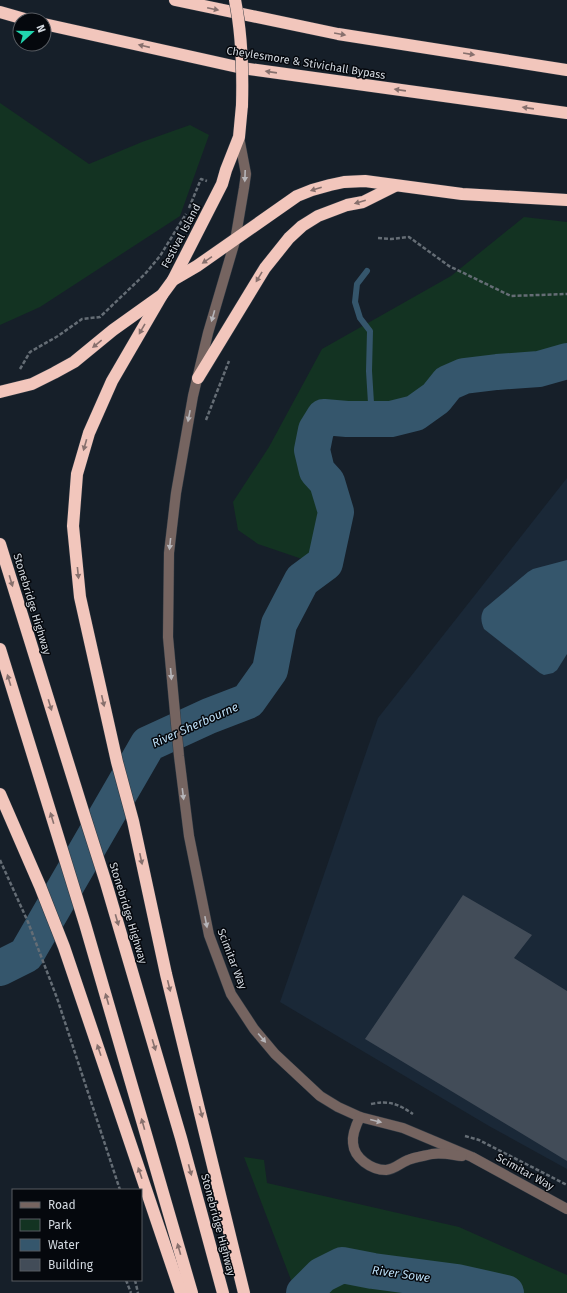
<svg xmlns="http://www.w3.org/2000/svg" width="567" height="1293" font-family="'Fira Sans',sans-serif">
	<style>
		.built { fill: #1a2837 }
		.green { fill: #133322 }
		.water { fill: #35566c }
		.lines { fill: none; stroke-linecap: round; stroke-linejoin: round }
		.stream { stroke: #35566c; stroke-width: 6 }
		.river { stroke: #35566c; stroke-width: 36 }
		.building { fill: #424c58 }
		.minor-casing { stroke: #303942; stroke-width: 11 }
		.highway-casing { stroke: #303942; stroke-width: 13 }
		.path { stroke: #656d75; stroke-width: 2.5; stroke-dasharray: 4 2; stroke-linecap: butt }
		.minor { stroke: #756460; stroke-width: 10 }
		.highway { stroke: #f2c6bc; stroke-width: 12 }
		.highway-bridge-casing { stroke: #303942; stroke-width: 13; stroke-linecap: butt }
		.highway-bridge { stroke: #f2c6bc; stroke-width: 12 }
		.oneway { fill: #87706d }
		.oneway2 { fill: #b6b5b9 }
		.labels { text-anchor: middle; dominant-baseline: central; stroke-width: 3; stroke-linejoin: round; paint-order: stroke }
		.street-label { font-size: 11px; fill: #d2d8df; stroke: #05080d }
		.water-label { font-size: 12px; font-style: italic; fill: #bcdff7; stroke: #05080d }
	</style>
	<rect width="100%" height="100%" fill="#161f29"/>
	<polygon class="built" points="567,478 567,1169 489,1126 280,1002 378,718"/>
	<g class="green">
		<polygon points="0,103 89,164 142,142 190,125 209,135 180,216 40,307 0,325"/>
		<path d="M524 217 567 222V348L513 362H465L440 373 424 398 403 410H380L359 404 341 401 322 403C300 425 301 432 301 462L318 481 324 513 318 555 305 560 258 544 238 530 233 502 269 447 322 349 451 276Z"/>
		<polygon points="244,1157 264,1160 267,1183 459,1227 567,1275 567,1293 296,1293"/>
	</g>
	<path class="water" d="M567 560V654L557 670 553 673 544 675 540 673 484 629C481 622 480 616 484 609L528 572 533 569Z"/>
	<g class="lines">
		<polyline class="stream" points="367,271 357,284 355,302 360,318 370,331 369,371 372,419"/>
		<g class="river">
			<polyline points="0,968 26,955 148,744 209,716 248,701 270,670 279,624 302,580 325,563 336,512 327,482 317,471 312,450 316,430 324,417 347,419 391,419 415,413 436,398 448,383 464,376 497,372 539,369 567,361"/>
			<polyline points="304,1293 322,1275 342,1265 373,1271 457,1282 506,1293"/>
		</g>
	</g>
	<polygon class="building" points="463,895 532,935 514,958 567,991 567,1161 365,1039"/>
	<g class="lines">
		<g class="minor-casing">
			<g id="minor">
				<polyline points="239,137 246,174 244,188 235,241 208,333 193,396 176,493 169,553 168,637 179,756 189,836 209,935 231,994 254,1029 275,1054 320,1096 338,1107 360,1117 403,1128 472,1157 567,1209"/>
				<path d="M360 1117C356 1125 352 1135 353 1143 354 1158 371 1170 386 1170 395 1169 400 1163 408 1160 415 1157 424 1156 432 1154 441 1152 453 1155 462 1156"/>
			</g>
		</g>
		<g class="highway-casing">
			<g id="highway">
				<polyline points="175,0 338,34 567,70"/>
				<polyline points="0,12 28,20"/>
				<polyline points="44,24 242,68 567,113"/>
				<polyline points="173,280 197,266 297,196 312,190 330,185 344,182 365,181 462,194 567,200"/>
				<polyline points="162,295 112,381 89,433 77,474 73,526 80,597 117,762 133,821 166,974 244,1293"/>
				<polyline points="198,378 265,268 289,238 302,226 318,216 347,205 363,202 395,186"/>
				<polyline points="0,392 32,384 54,373 74,362 113,330 162,295 173,280 222,184 226,170 239,137 242,105"/>
				<polyline points="0,544 83,811 106,883 181,1138 223,1293"/>
				<polyline points="0,649 85,924 192,1293"/>
				<polyline points="0,794 40,886 64,947 181,1293"/>
			</g>
		</g>
		<g class="path">
			<polyline points="189,208 201,179 207,181"/>
			<polyline points="378,238 391,239 409,237 449,266 511,296 567,294"/>
			<polyline points="20,369 30,352 58,336 82,319 100,317 145,274 160,256 186,214"/>
			<polyline points="206,420 229,361"/>
			<polyline points="0,860 28,922 57,998 120,1190"/>
			<path d="M371 1104C389 1100 398 1104 413 1114"/>
			<polyline points="465,1136 479,1140 567,1185"/>
			<polyline points="126,1280 131,1293"/>
			<polyline points="135,1280 138,1293"/>
		</g>
		<use href="#minor" class="minor"/>
		<use href="#highway" class="highway"/>
		<g class="highway-bridge-casing">
			<path id="highway-bridge" d="M235 0C242 35 243 69 242 105"/>
		</g>
		<use href="#highway-bridge" class="highway-bridge"/>
	</g>
	<defs><path id="oneway-solid" d="M-6-.8H1V-3.2L6.5 0L1 3.2V.8H-6Z"/></defs>
	<g class="oneway">
		<use href="#oneway-solid" transform="translate(213 9) rotate(12)"/>
		<use href="#oneway-solid" transform="translate(340 34) rotate(10)"/>
		<use href="#oneway-solid" transform="translate(144 46) rotate(-167)"/>
		<use href="#oneway-solid" transform="translate(469 54) rotate(9)"/>
		<use href="#oneway-solid" transform="translate(271 72) rotate(-172)"/>
		<use href="#oneway-solid" transform="translate(400 90) rotate(-172)"/>
		<use href="#oneway-solid" transform="translate(528 108) rotate(-172)"/>
		<use href="#oneway-solid" transform="translate(316 189) rotate(162)"/>
		<use href="#oneway-solid" transform="translate(360 202) rotate(164)"/>
		<use href="#oneway-solid" transform="translate(207 260) rotate(146)"/>
		<use href="#oneway-solid" transform="translate(259 277) rotate(121)"/>
		<use href="#oneway-solid" transform="translate(142 329) rotate(120)"/>
		<use href="#oneway-solid" transform="translate(97 344) rotate(141)"/>
		<use href="#oneway-solid" transform="translate(85 445) rotate(106)"/>
		<use href="#oneway-solid" transform="translate(78 573) rotate(84)"/>
		<use href="#oneway-solid" transform="translate(11 581) rotate(73)"/>
		<use href="#oneway-solid" transform="translate(9 680) rotate(-107)"/>
		<use href="#oneway-solid" transform="translate(103 701) rotate(77)"/>
		<use href="#oneway-solid" transform="translate(50 705) rotate(73)"/>
		<use href="#oneway-solid" transform="translate(52 818) rotate(-107)"/>
		<use href="#oneway-solid" transform="translate(141 859) rotate(78)"/>
		<use href="#oneway-solid" transform="translate(117 920) rotate(74)"/>
		<use href="#oneway-solid" transform="translate(169 986) rotate(76)"/>
		<use href="#oneway-solid" transform="translate(107 999) rotate(-106)"/>
		<use href="#oneway-solid" transform="translate(154 1045) rotate(73)"/>
		<use href="#oneway-solid" transform="translate(99 1050) rotate(-109)"/>
		<use href="#oneway-solid" transform="translate(201 1112) rotate(76)"/>
		<use href="#oneway-solid" transform="translate(143 1124) rotate(-106)"/>
		<use href="#oneway-solid" transform="translate(190 1170) rotate(75)"/>
		<use href="#oneway-solid" transform="translate(140 1173) rotate(-109)"/>
		<use href="#oneway-solid" transform="translate(179 1249) rotate(-106)"/>
	</g>
	<g class="oneway2">
		<use href="#oneway-solid" transform="translate(245 176) rotate(92)"/>
		<use href="#oneway-solid" transform="translate(213 316) rotate(106)"/>
		<use href="#oneway-solid" transform="translate(189 416) rotate(101)"/>
		<use href="#oneway-solid" transform="translate(170 544) rotate(96)"/>
		<use href="#oneway-solid" transform="translate(171 674) rotate(85)"/>
		<use href="#oneway-solid" transform="translate(183 794) rotate(83)"/>
		<use href="#oneway-solid" transform="translate(206 922) rotate(79)"/>
		<use href="#oneway-solid" transform="translate(262 1038) rotate(50)"/>
		<use href="#oneway-solid" transform="translate(376 1121) rotate(14)"/>
	</g>
	<g class="labels">
		<g class="street-label">
			<text transform="translate(306 63) rotate(9)">Cheylesmore &amp; Stivichall Bypass</text>
			<text transform="translate(181 236) rotate(-62)">Festival Island</text>
			<text transform="translate(32 604) rotate(73)">Stonebridge Highway</text>
			<text transform="translate(128 913) rotate(73)">Stonebridge Highway</text>
			<text transform="translate(232 959) rotate(69)">Scimitar Way</text>
			<text transform="translate(525 1172) rotate(29)">Scimitar Way</text>
			<text transform="translate(218 1225) rotate(75)">Stonebridge Highway</text>
		</g>
		<g class="water-label">
			<text transform="translate(195 725) rotate(-24)">River Sherbourne</text>
			<text transform="translate(401 1274) rotate(8)">River Sowe</text>
		</g>
	</g>
	<rect x="12" y="1189" width="130" height="92" fill="#05080d" stroke="#575b61"/>
	<rect x="20" y="1202" width="20" height="6" fill="#756460" stroke="#575b61"/>
	<text x="48" y="1209" font-size="12" fill="#d2d8df">Road</text>
	<rect x="20" y="1219" width="20" height="12" fill="#133322" stroke="#575b61"/>
	<text x="48" y="1229" font-size="12" fill="#d2d8df">Park</text>
	<rect x="20" y="1239" width="20" height="12" fill="#35566c" stroke="#575b61"/>
	<text x="48" y="1249" font-size="12" fill="#d2d8df">Water</text>
	<rect x="20" y="1259" width="20" height="12" fill="#424c58" stroke="#575b61"/>
	<text x="48" y="1269" font-size="12" fill="#d2d8df">Building</text>
	<g transform="translate(32 32) rotate(69)"><circle r="19" fill="#05080d" stroke="#575b61"/>
	<path d="M0-3L7 15L0 10L-7 15Z" fill="#21d5af"/>
	<text y="-6" font-size="11" font-weight="bold" text-anchor="middle" fill="#d2d8df">N</text>
	</g>
</svg>
